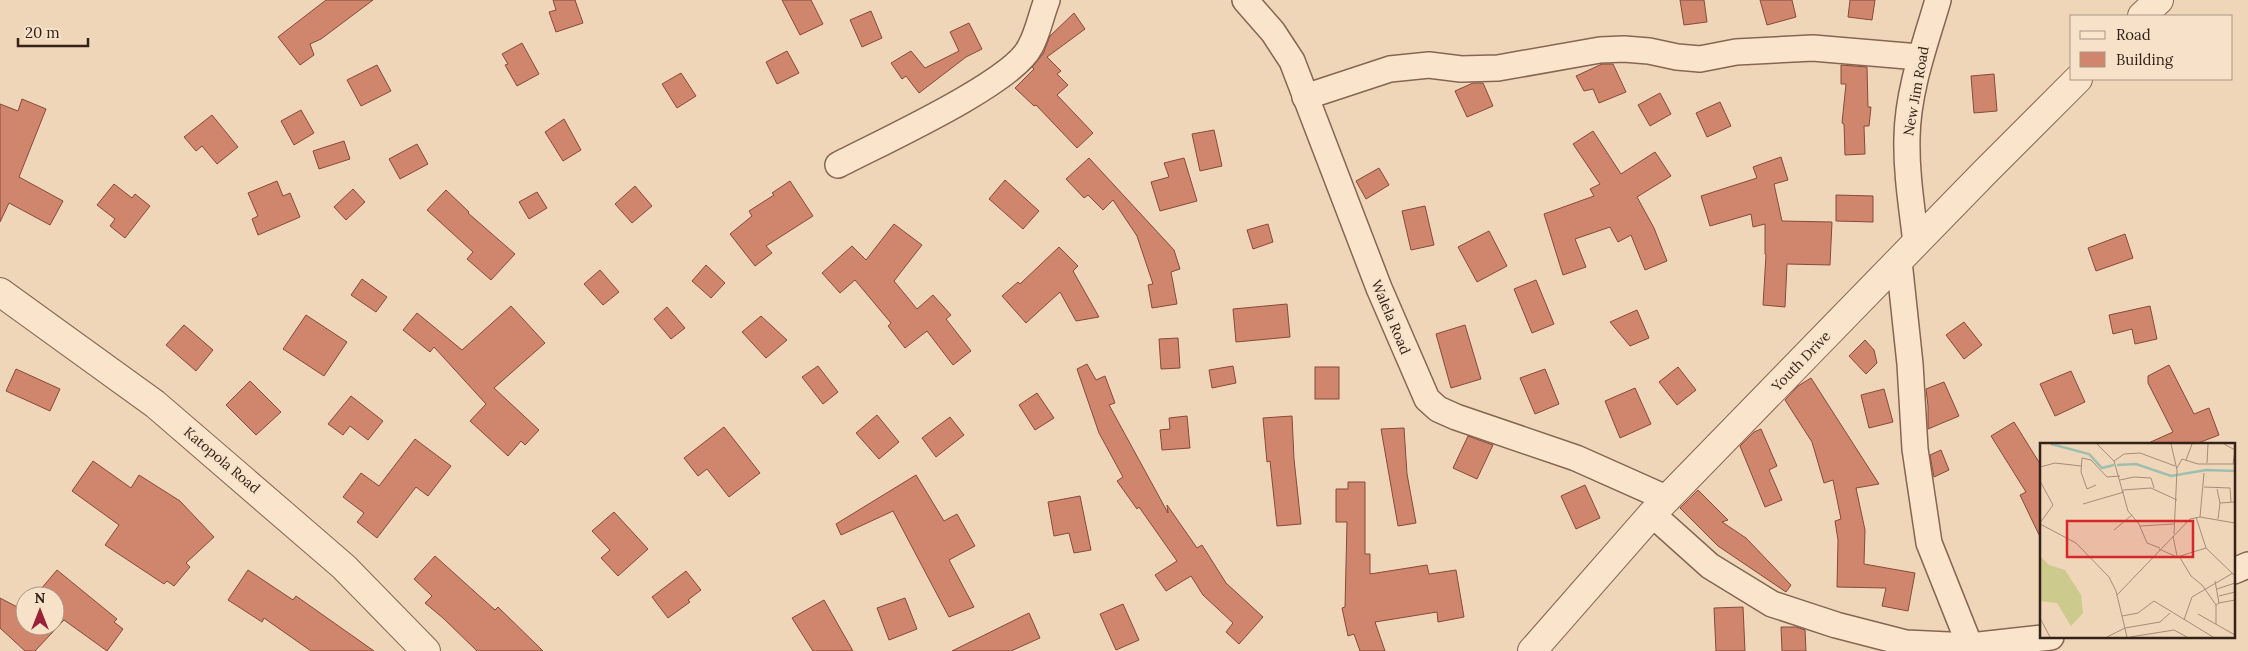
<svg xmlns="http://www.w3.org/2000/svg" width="2248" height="651" font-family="Lora,serif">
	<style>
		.building { fill: #d0856d; stroke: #874a38 }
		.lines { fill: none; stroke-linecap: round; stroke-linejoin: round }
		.minor-casing { stroke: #866653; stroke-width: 28 }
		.tertiary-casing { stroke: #866653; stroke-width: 30 }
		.minor { stroke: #fae5cc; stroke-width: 25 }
		.tertiary { stroke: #fae5cc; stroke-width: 28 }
		.labels { text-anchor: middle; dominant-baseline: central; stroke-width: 4; stroke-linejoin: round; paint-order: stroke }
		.street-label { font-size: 14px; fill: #342219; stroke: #f7e2c9 }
		.inset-river { fill: none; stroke: #9ebfb0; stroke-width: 2.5 }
		.inset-road { fill: none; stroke: #a48e79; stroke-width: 1 }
		.view { fill: #d62828; fill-opacity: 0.15; stroke: #d62828; stroke-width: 2.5 }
		.inset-edge { fill: none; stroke: #342219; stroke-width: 2.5 }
	</style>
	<rect width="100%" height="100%" fill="#efd6b9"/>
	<g class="building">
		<polygon points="326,0 373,0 321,39 310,44 314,55 300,65 278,37"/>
		<polygon points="553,0 575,0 583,23 556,32 549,12 556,10"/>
		<polygon points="782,0 811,0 823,24 800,35"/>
		<polygon points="1680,0 1704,0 1707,22 1684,25"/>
		<polygon points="1760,0 1792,0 1796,17 1767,25"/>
		<polygon points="1850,0 1875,0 1872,20 1848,17"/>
		<polygon points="871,11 882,38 862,47 850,20"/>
		<polygon points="1074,13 1085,29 1047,57 1061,71 1057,74 1068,85 1057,95 1093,133 1077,148 1036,105 1034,106 1015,88 1034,69 1032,67 1043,54 1050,36"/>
		<polygon points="969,23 982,49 966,57 919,93 906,76 902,79 891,63 911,51 925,68 959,51 950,32"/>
		<polygon points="522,43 539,74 517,86 505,65 508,64 502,54"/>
		<polygon points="787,51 799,73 777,84 766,62"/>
		<polygon points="1602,64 1613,64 1626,92 1599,103 1593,89 1584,91 1576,76"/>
		<polygon points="377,65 391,91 361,106 347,80"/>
		<polygon points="1841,65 1867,67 1868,107 1871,107 1869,126 1864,126 1865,154 1845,155 1844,124 1842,123 1846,84 1841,84"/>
		<polygon points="681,73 696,96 677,108 662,84"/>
		<polygon points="1994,74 1997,111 1974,113 1971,76"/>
		<polygon points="1473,83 1483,83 1493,106 1467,117 1455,91"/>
		<polygon points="1660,93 1671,114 1650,126 1638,105"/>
		<polygon points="22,99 46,109 19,177 63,201 50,225 9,203 0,222 0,104 18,111"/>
		<polygon points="1720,102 1731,126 1707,137 1696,113"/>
		<polygon points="301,110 314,133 294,145 281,121"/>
		<polygon points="212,115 238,147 217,164 202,146 196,151 184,137"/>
		<polygon points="564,119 581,150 563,161 545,132"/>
		<polygon points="1214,130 1222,166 1200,171 1192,134"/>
		<polygon points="1593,131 1621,174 1655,152 1671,176 1637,197 1654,228 1667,261 1645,270 1631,235 1618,242 1610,227 1575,239 1586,267 1563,275 1544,214 1594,196 1590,189 1600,184 1573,144"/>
		<polygon points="344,141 350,159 319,169 313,151"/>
		<polygon points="417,144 428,164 400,179 389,159"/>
		<polygon points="1781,157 1788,180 1774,184 1782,221 1832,222 1830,265 1787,264 1785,307 1763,305 1766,255 1765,254 1765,224 1753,227 1751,214 1710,226 1701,196 1757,178 1753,167"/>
		<polygon points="1089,158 1174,250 1180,269 1171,272 1177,304 1152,308 1148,285 1153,284 1137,236 1113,200 1103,210 1088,195 1084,198 1066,179"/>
		<polygon points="1184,158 1197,201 1160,211 1151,182 1169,177 1164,163"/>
		<polygon points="1379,168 1389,185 1366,199 1356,181"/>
		<polygon points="1005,180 1039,211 1023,229 989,199"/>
		<polygon points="277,181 283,196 290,193 300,217 258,235 252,219 258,216 248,193"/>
		<polygon points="790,181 813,216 766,246 772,253 755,266 730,234 752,216 749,211 774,195 772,193"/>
		<polygon points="114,184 132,198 135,194 150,206 125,238 110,226 115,219 97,205"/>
		<polygon points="635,186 652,206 632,223 615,204"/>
		<polygon points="353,189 365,202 346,220 334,207"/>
		<polygon points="446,190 469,212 468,213 515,254 491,280 467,259 473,252 427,210"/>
		<polygon points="537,192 547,208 529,219 519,202"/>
		<polygon points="1836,195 1873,196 1873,222 1836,221"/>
		<polygon points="1425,206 1434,245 1411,250 1402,211"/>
		<polygon points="894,224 922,245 894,281 917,309 933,295 951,315 946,319 971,351 953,365 927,331 905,348 888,326 891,323 855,280 840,293 822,273 852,246 866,260"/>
		<polygon points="1268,224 1273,242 1253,249 1247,230"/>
		<polygon points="1489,231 1507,266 1477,282 1458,247"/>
		<polygon points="2125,234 2133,258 2096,271 2088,248"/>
		<polygon points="1059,247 1078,266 1073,271 1099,317 1076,321 1060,292 1026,323 1002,296 1018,282 1020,284"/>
		<polygon points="706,265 725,283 711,298 692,281"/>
		<polygon points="600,270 619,292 603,305 584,284"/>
		<polygon points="362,279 387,297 376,312 351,295"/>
		<polygon points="1536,280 1554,324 1532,333 1514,289"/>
		<polygon points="1287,304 1290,337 1236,342 1233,309"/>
		<polygon points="511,306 545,343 494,388 539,430 525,445 521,441 508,456 470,421 486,404 434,347 430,352 403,330 417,313 462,350"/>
		<polygon points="2150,306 2157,339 2135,344 2132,329 2113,334 2109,315"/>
		<polygon points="667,307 685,328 671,339 654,319"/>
		<polygon points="1637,310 1649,338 1630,346 1610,322"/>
		<polygon points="306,315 347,342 324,376 283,349"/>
		<polygon points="761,316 787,340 766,358 742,332"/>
		<polygon points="1964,322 1982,345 1964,359 1946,335"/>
		<polygon points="184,325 213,350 196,371 166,345"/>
		<polygon points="1465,325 1481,379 1451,388 1436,334"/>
		<polygon points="1178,338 1180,368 1161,369 1159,339"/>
		<polygon points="1865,340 1874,350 1877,363 1866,374 1849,356"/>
		<polygon points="1087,364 1096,380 1105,376 1115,403 1109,405 1168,513 1167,505 1197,548 1202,545 1226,583 1263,617 1239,644 1226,632 1233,623 1203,595 1191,576 1166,591 1155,575 1177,561 1139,507 1137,509 1117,481 1123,477 1099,433 1077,369"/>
		<polygon points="2169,365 2194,414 2209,408 2219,435 2193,445 2144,445 2173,432 2148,383 2148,376"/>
		<polygon points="818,366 838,392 823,404 802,377"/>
		<polygon points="1233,366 1236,383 1212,388 1209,370"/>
		<rect x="1315" y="367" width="24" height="32"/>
		<polygon points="1678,367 1696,390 1677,405 1659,382"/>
		<polygon points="16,369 60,389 50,411 6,391"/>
		<polygon points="1545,369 1559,404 1535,414 1520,378"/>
		<polygon points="2071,371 2085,402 2055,416 2040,384"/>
		<polygon points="1811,378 1879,484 1856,488 1865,530 1864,564 1915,573 1908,611 1882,606 1886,588 1837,587 1838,540 1835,521 1841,519 1833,480 1824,483 1812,442 1785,400 1798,386"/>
		<polygon points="250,381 281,412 256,435 226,405"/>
		<polygon points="1944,382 1959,416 1928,429 1928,406 1926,389"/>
		<polygon points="1635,388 1651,424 1620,438 1605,401"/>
		<polygon points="1884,389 1893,422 1869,428 1861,395"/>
		<polygon points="1037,393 1054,418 1035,430 1019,405"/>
		<polygon points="351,396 383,421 368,440 350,426 343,435 328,424"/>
		<polygon points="877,415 899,442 879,459 856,433"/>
		<polygon points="1187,416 1190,448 1162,450 1160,430 1170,429 1169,418"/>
		<polygon points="1292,416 1294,459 1301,524 1277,526 1270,461 1267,462 1263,418"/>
		<polygon points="950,417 964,435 936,457 922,438"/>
		<polygon points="2014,422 2042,467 2042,541 2020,495 2026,492 1991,436"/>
		<polygon points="724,427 760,473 729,497 707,469 698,476 684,458"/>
		<polygon points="1404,428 1407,474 1416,523 1398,526 1381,429"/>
		<polygon points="1761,429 1777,466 1769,470 1782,500 1765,507 1740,446 1754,432"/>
		<polygon points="1468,436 1493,445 1477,479 1453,468"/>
		<polygon points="415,439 451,466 428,496 416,487 377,538 357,522 364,513 343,497 361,473 379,486"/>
		<polygon points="1941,450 1949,470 1934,477 1930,455"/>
		<polygon points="93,461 131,488 139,475 180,501 214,537 186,563 190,567 174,586 167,581 164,584 105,545 119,525 72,491"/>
		<polygon points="916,475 944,521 957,514 975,546 949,560 974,607 949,617 893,511 841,535 836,524"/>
		<polygon points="1348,482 1365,482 1365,554 1370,554 1370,574 1427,565 1429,574 1456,570 1464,617 1438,622 1437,612 1375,622 1385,651 1360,651 1354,634 1348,636 1342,608 1345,607 1347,522 1336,522 1336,489 1348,489"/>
		<polygon points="1585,485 1600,518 1576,529 1561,496"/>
		<polygon points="1698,490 1728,520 1722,522 1746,538 1791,585 1786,592 1718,546 1680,508"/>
		<polygon points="1080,496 1091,550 1074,553 1069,533 1054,536 1048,502"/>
		<polygon points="614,512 648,549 618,576 601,558 610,550 592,531"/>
		<polygon points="435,556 495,610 498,607 543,651 477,651 443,618 425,603 432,596 414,579"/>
		<polygon points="57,570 117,619 114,622 123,629 107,651 64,620 35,651 25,651 0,628 0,598 23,610 25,607 25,626 55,626 55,596 35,596"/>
		<polygon points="248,570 293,600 296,596 374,651 311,651 264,618 262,622 228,600"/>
		<polygon points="686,571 701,590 688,600 690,602 668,618 652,597"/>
		<polygon points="905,598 917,629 889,640 877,608"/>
		<polygon points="824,600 853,651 813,651 792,618"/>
		<polygon points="1123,604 1139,640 1116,650 1100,614"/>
		<polygon points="1743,607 1745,651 1716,651 1714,608"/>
		<polygon points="1029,613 1040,638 1011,651 952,651"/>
		<polygon points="1781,627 1796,627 1805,630 1806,651 1782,651"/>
	</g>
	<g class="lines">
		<g class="minor-casing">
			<g id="minor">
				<polyline points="1245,0 1273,32 1292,61 1379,288 1427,399 1438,409 1456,417 1576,458 1668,499"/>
				<polyline points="1305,97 1390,69 1429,65 1461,69 1498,68 1600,50 1624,49 1649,51 1677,57 1700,59 1736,52 1813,48 1919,57"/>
				<path d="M838 165C878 144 1013 83 1030 47 1038 33 1041 15 1047 0"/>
				<path d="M1916 243C1912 208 1906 173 1907 137 1908 89 1925 45 1938 0"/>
				<polyline points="1899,261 1910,364 1915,449 1929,543 1970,646"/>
				<polyline points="1652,514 1710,566 1772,604 1836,625 1906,643 1970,646 2051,637"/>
				<polyline points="2234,571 2248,565"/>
			</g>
		</g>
		<g class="tertiary-casing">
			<g id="tertiary">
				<polyline points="2142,16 2159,0"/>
				<polyline points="0,292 155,404 344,567 426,651"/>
				<polyline points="1532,651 1652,514 1985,172 2078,79"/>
			</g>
		</g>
		<use href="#minor" class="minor"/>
		<use href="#tertiary" class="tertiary"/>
	</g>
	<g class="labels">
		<g class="street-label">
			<text transform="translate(1916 91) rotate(-80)">New Jim Road</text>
			<text transform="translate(1391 317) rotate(67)">Walela Road</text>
			<text transform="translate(1801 361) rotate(-46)">Youth Drive</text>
			<text transform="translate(222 460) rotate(40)">Katopola Road</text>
		</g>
	</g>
	<g transform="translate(2040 443)">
		<rect width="195" height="195" fill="#efd6b9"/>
		<path d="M0 113 9 122 25 127 41 152 43 170 31 183 17 160 0 158Z" fill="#cdca8e"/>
		<path class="inset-river" d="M11 1 49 11 62 25 74 22M77 22 96 21 131 33 166 27 195 28"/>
		<path class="inset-road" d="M57 1 74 18 88 68 99 81 107 100 120 105M131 1 137 27 134 91M184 1 195 7 193 21M146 17 152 1M74 18 84 11 100 10 135 23M167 20 168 1M0 24 15 20 41 23M137 25 142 16 158 21H195M80 37 94 34 111 35 114 45M0 38 13 62 0 80M56 42 47 46 41 29 42 15 51 17 67 34 80 33M164 44 190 45 191 59M177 46 180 60 178 76M83 47 111 45 137 57M180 60 195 59M43 61 84 49M156 74 166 105 195 133M160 74 164 30M0 81 36 100 69 134 76 148 87 194M100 83 134 81M74 87 92 72M133 93 137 113M119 106 137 114 166 105M139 113 151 133 162 142 176 162M175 138 179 160 176 162V181M177 146 195 140M77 152 150 76 160 74 195 80M179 153 195 149M179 160 195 157M158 171 195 192M82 173 98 170 114 158 173 194M0 175 10 194M144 177 152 154 193 130M67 194 85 185 120 179 130 170M90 194 134 187 147 194"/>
		<path class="view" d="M27 78H153V114H27Z"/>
		<rect width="195" height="195" class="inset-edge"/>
	</g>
	<rect x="2070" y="15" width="162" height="65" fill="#f7e2c9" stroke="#a99583"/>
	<rect x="2080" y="31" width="25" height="8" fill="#fae5cc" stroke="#a99583"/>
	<text x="2116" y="40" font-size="15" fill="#342219">Road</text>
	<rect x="2080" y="52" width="25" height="15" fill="#d0856d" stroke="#a99583"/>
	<text x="2116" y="65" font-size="15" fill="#342219">Building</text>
	<g transform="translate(40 611)"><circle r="24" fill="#f7e2c9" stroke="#a99583"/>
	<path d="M0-4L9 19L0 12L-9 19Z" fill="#982136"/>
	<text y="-8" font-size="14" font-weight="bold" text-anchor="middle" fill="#342219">N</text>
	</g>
	<path d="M18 38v8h70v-8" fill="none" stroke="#342219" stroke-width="2.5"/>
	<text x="25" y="38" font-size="15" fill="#342219" stroke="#f7e2c9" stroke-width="4" paint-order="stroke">20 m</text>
</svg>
